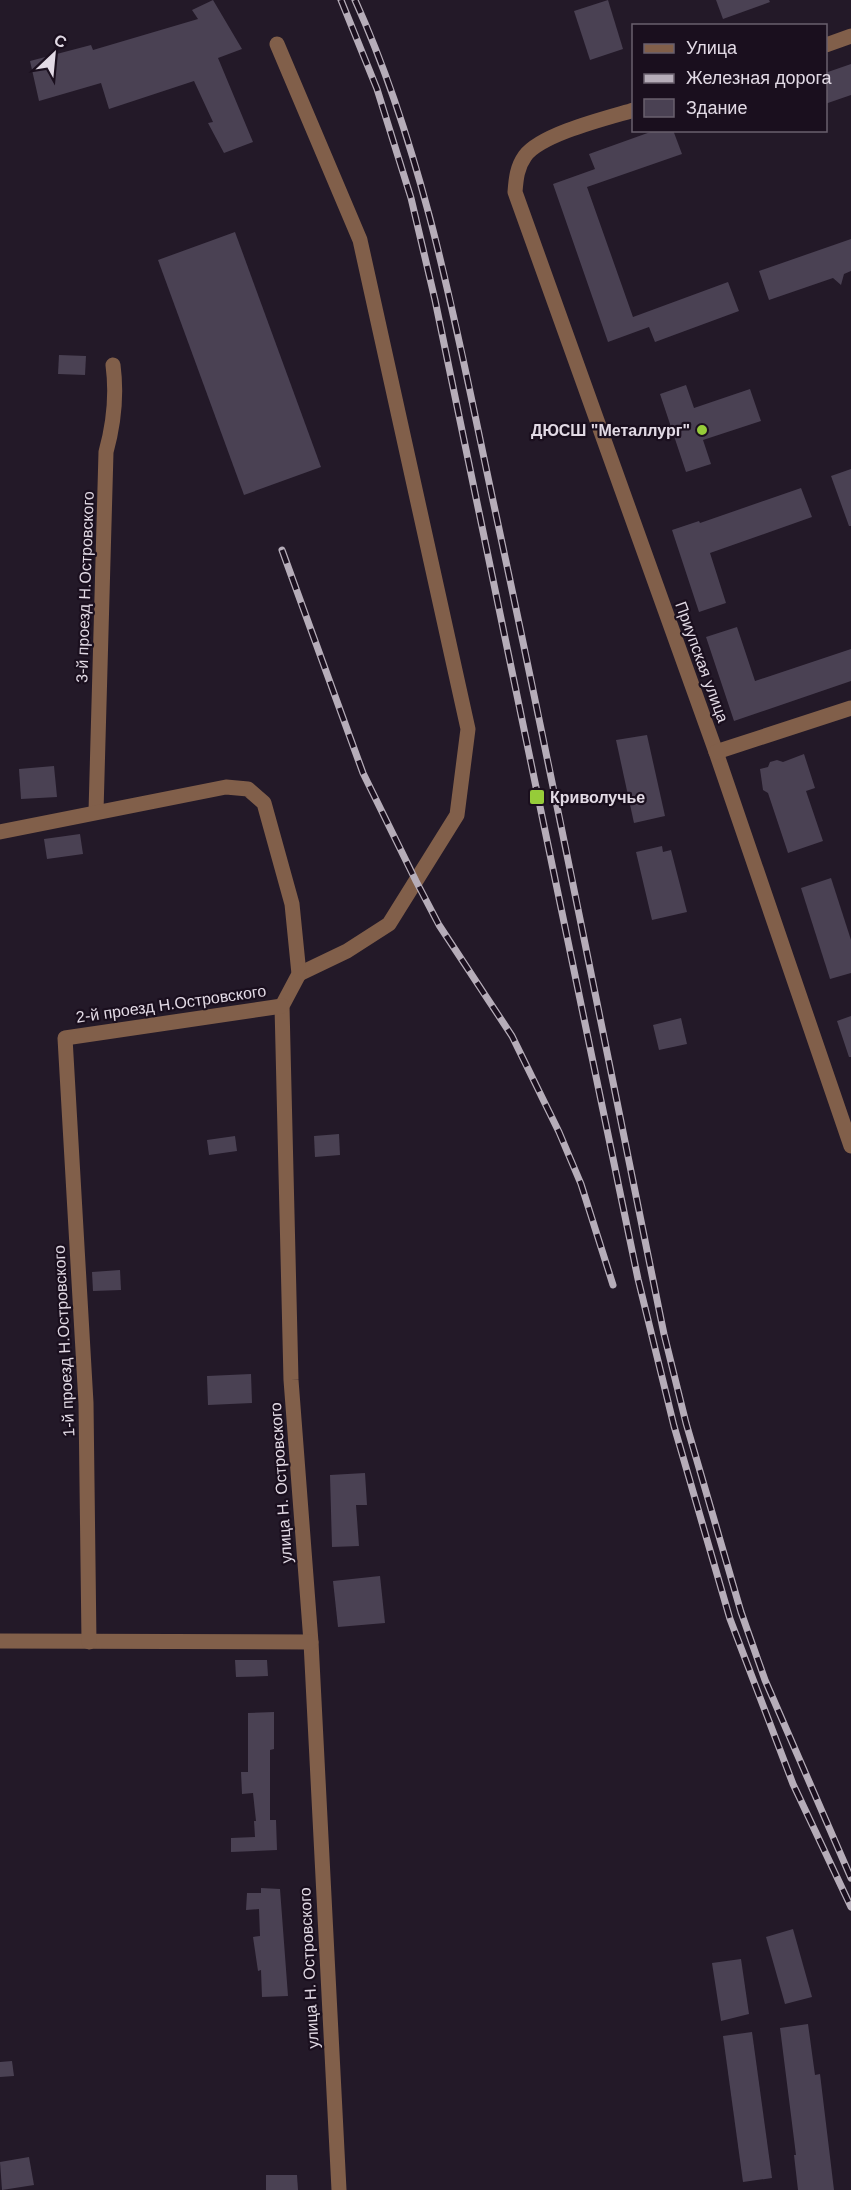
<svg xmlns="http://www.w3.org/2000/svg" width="851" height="2190" font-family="Helvetica,sans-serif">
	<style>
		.building { fill: #4a4153 }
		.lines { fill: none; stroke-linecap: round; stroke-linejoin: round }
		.minor { stroke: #815f4a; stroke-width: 15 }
		.rail-casing { stroke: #b6adb9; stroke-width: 7 }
		.rail { stroke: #1a0f1e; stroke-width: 4.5; stroke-dasharray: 14; stroke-linecap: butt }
		.poi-dot { fill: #96cc39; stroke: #1a0f1e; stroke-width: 2 }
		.labels { text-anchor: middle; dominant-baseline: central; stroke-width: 4.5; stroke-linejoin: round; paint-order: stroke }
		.poi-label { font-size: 16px; font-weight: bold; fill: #e2dae5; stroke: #1a0f1e; text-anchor: end }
		.street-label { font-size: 16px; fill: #e2dae5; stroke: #1a0f1e }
	</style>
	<rect width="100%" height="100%" fill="#231928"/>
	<g class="building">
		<polygon points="213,0 242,49 218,58 253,142 224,153 208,123 213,122 194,81 109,109 101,83 39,101 30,61 91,45 93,50 198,19 192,10"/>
		<polygon points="608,0 623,49 590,60 574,11"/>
		<polygon points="716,0 769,0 770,2 723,19"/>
		<polygon points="851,64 851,95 825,104 825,73"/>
		<polygon points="656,130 673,130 682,154 587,187 633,317 728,282 739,311 655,342 649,327 608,342 553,184 595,169 589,154"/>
		<polygon points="235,232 321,467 244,495 158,260"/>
		<polygon points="851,239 851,271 844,274 841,285 833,278 769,300 759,271"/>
		<polygon points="59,355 86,356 85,375 58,374"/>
		<polygon points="686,385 694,408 750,389 761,421 703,440 711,464 686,472 660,394"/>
		<polygon points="851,469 851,526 849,526 831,476"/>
		<polygon points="801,488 812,517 710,553 726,603 699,612 672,530 699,521 700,523"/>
		<polygon points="737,627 755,681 851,649 851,681 734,721 706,637"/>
		<polygon points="647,735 665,816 634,823 616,740"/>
		<polygon points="804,754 815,788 806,791 823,841 788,853 768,793 763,790 760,769 768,767 770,762 777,760 783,762"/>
		<polygon points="54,766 57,797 21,799 19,769"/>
		<polygon points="80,834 83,854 47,859 44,839"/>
		<polygon points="662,846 663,852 671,850 687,912 652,920 636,852"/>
		<polygon points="831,878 851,940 851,973 830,979 801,888"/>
		<polygon points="851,1016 851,1057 849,1057 837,1021"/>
		<polygon points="681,1018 687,1044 659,1050 653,1025"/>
		<polygon points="339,1134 340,1155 315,1157 314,1136"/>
		<polygon points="235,1136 237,1151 209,1155 207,1140"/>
		<polygon points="120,1270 121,1290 93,1291 92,1272"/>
		<polygon points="251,1374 252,1403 208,1405 207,1376"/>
		<polygon points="365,1473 367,1505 356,1505 359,1546 332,1547 330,1475"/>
		<polygon points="380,1576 385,1623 338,1627 333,1581"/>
		<polygon points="235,1660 267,1660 268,1676 236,1677"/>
		<polygon points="274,1712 274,1749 270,1750 270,1820 276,1820 277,1850 231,1852 231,1838 255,1837 254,1821 256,1821 253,1793 242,1794 241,1772 248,1772 248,1713"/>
		<polygon points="261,1888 280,1889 288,1996 262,1997 261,1970 258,1971 253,1937 260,1936 259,1909 246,1910 247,1893 261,1893"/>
		<polygon points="793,1929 812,1997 785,2004 766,1937"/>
		<polygon points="741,1959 749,2014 721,2021 712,1963"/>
		<polygon points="808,2024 815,2075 820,2074 834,2190 798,2190 794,2155 796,2155 780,2028"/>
		<polygon points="752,2032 772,2178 743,2182 723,2036"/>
		<polygon points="12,2061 14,2076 0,2077 0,2062"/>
		<polygon points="29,2157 34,2185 2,2190 0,2162"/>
		<polygon points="266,2175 297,2175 298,2190 266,2190"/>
	</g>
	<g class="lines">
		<g class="minor">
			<polyline points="277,44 360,240 468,729 457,815 389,924 347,951 299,974"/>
			<polyline points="826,45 851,36"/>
			<path d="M634 110C607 118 541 134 525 156 517 167 516 179 515 192L716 752 851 1146"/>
			<polyline points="716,752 851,708"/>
			<path d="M96 812 106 452C114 423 117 395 113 365"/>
			<polyline points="0,832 226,787 248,789 264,803 292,904 299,974 282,1006 291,1380 311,1642 339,2190"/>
			<polyline points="0,1641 311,1642"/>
			<polyline points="89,1642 86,1403 65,1038 282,1006"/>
		</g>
		<g class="rail-casing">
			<g id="rail">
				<polyline points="341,0 377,89 411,198 435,300 638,1279 674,1426 730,1619 793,1784 851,1907"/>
				<path d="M355 0C429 164 460 349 498 524 556 794 609 1064 664 1334L686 1423 741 1612 765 1680 851 1878"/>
				<polyline points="282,550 363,773 416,881 439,925 512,1036 559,1132 581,1184 613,1285"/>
			</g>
		</g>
		<use href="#rail" class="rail"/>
	</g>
	<g class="poi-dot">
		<circle cx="702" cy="430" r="6"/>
		<rect x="529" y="789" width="16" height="16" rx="3"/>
	</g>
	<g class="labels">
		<g class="poi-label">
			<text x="690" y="430">ДЮСШ "Металлург"</text>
			<text x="550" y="797" text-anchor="start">Криволучье</text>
		</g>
		<g class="street-label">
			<text transform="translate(85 587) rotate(-88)">3-й проезд Н.Островского</text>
			<text transform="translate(702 662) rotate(70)">Приупская улица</text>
			<text transform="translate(171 1004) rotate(-8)">2-й проезд Н.Островского</text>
			<text transform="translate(64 1341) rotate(-93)">1-й проезд Н.Островского</text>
			<text transform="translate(281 1483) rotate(-94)">улица Н. Островского</text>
			<text transform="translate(309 1968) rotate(-93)">улица Н. Островского</text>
		</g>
	</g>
	<rect x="632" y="24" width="195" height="108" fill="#1a0f1e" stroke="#6a606e" stroke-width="1.5"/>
	<rect x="644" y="44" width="30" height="9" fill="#815f4a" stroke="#6a606e" stroke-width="1.5"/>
	<text x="686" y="54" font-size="18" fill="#e2dae5">Улица</text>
	<rect x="644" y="74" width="30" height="9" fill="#b6adb9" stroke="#6a606e" stroke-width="1.5"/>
	<text x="686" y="84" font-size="18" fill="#e2dae5">Железная дорога</text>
	<rect x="644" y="99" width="30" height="18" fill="#4a4153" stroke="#6a606e" stroke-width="1.5"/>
	<text x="686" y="114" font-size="18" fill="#e2dae5">Здание</text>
	<g transform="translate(54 54) rotate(26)" stroke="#1a0f1e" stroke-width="4.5" paint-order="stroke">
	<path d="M0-4.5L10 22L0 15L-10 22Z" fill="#e2dae5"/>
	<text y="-9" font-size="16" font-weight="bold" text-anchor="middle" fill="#e2dae5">С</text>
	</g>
</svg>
